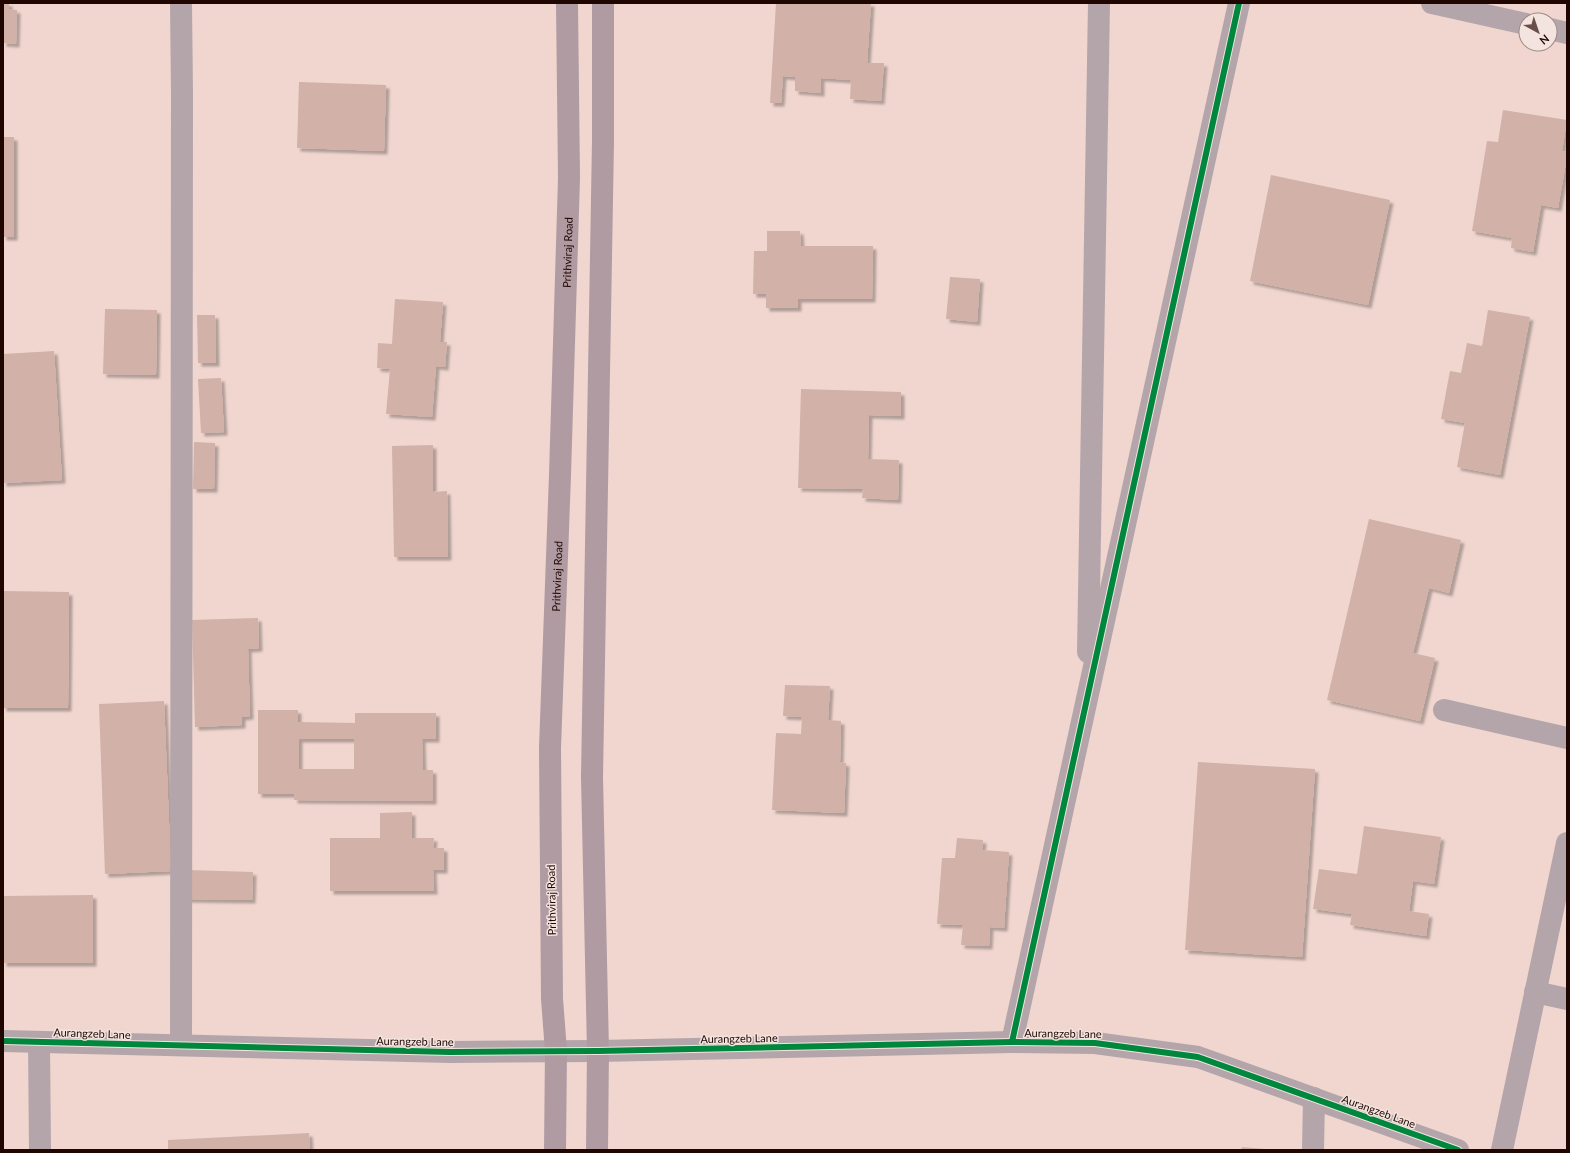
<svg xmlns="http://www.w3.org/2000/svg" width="1570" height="1153" font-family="Lato,sans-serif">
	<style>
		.building { fill: #d1b1a8; fill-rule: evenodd; filter: url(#shadow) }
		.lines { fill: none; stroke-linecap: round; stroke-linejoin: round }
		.minor { stroke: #b4a5ab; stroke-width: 22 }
		.major { stroke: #b09ba3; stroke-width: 22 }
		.cycleway-casing { stroke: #f4e4df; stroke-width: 8 }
		.cycleway { stroke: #00873e; stroke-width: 6 }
		.labels { text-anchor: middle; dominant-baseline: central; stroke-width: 3; stroke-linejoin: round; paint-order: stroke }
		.street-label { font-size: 11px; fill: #1f0601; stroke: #f4e4df }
	</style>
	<defs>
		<filter id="shadow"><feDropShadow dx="3.5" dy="3.5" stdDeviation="1" flood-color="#0004"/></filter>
	</defs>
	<rect width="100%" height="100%" fill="#f0d6ce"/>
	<g class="building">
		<polygon points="3,3 9,3 9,9 17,10 16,44 3,43"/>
		<polygon points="776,3 871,3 867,63 884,63 881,101 850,99 851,80 821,78 821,93 795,91 795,77 783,76 781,103 770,103"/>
		<polygon points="299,82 386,85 384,151 297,148"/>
		<polygon points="1503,110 1567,120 1562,151 1567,152 1567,157 1558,208 1541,205 1533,252 1511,248 1512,238 1472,231 1487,141 1498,142"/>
		<rect x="3" y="137" width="11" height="100"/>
		<polygon points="1271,175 1390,200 1368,305 1250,281"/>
		<polygon points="767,231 800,231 801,246 873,246 872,299 798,299 798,308 766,308 766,294 753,294 754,251 767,251"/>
		<polygon points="950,277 980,279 977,322 946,319"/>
		<polygon points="395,299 443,302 440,342 447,342 445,367 436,366 432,417 386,414 390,369 377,368 378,343 392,344"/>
		<polygon points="105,309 157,310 156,375 103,374"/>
		<polygon points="1488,310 1530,317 1500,475 1457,467 1465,423 1441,419 1450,371 1461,373 1467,343 1482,346"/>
		<polygon points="197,315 215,315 216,363 198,363"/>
		<polygon points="54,351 62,480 3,483 3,354"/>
		<polygon points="221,378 224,432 201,433 198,379"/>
		<polygon points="801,389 901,392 901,416 869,415 868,459 899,460 898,500 862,498 863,489 798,488"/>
		<polygon points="194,442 215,443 214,489 193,489"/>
		<polygon points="433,445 433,492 447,491 448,557 394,557 392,446"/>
		<polygon points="1369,519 1461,540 1449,593 1429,588 1413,653 1435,658 1420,721 1327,700"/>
		<polygon points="3,591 69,592 68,708 3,708"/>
		<polygon points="258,618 259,648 248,649 250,716 242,717 242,725 195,727 192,620"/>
		<polygon points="785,685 830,686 828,720 841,721 840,762 846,763 844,813 772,810 776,733 801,734 802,717 783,716"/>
		<polygon points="164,701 171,871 105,874 99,704"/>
		<path d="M258 710H298V722L355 723V713H436V739H422L423 770H433V801L294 800V794H258ZM299 739H354V769H299Z"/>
		<polygon points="1198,762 1315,769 1302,957 1185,950"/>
		<polygon points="412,812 412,838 434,838 433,848 444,848 444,870 433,870 434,891 330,891 330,838 380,838 380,813"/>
		<polygon points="1364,826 1441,837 1434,884 1413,881 1409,911 1429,914 1426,936 1350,925 1352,914 1313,909 1319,869 1357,874"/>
		<polygon points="957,838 983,840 982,850 1009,852 1004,928 990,927 989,946 961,945 963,925 937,924 942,858 955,858"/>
		<polygon points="187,870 253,872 252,900 186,899"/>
		<polygon points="93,895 93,963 3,963 3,896"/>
		<polygon points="309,1133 310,1150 168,1150 168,1140"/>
		<polygon points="1242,1147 1265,1149 1265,1150 1241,1150"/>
	</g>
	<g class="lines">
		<g class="minor">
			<polyline points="1432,3 1526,24"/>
			<polyline points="1550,29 1567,33"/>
			<polyline points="1088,652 1099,3"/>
			<polyline points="1444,710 1567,738"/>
			<polyline points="1535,992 1567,999"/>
			<polyline points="3,1041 450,1052 598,1051 1012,1042 1095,1043 1198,1057 1458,1150"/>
			<polyline points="39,1042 40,1150"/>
			<polyline points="1012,1042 1239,3"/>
			<polyline points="181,1045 182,94 181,3"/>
			<polyline points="1313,1150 1314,1098"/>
			<polyline points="1502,1150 1567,843"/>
		</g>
		<g class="major">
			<path id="s1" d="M555 1150 556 1051 552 999 550 748 560 475 569 178 567 3"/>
			<polyline points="597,1150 598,1051 592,777 603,141 603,3"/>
		</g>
		<g class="cycleway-casing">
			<g id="cycleway">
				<polyline points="3,1041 450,1052 598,1051 1012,1042 1095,1043 1198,1057 1458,1150"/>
				<polyline points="1012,1042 1239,3"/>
			</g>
		</g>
		<use href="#cycleway" class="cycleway"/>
	</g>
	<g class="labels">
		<g class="street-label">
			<text stroke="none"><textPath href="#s1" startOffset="898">Prithviraj Road</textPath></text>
			<text stroke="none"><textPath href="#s1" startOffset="574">Prithviraj Road</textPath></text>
			<text transform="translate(551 900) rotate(-91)">Prithviraj Road</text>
			<text transform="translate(92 1033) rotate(2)">Aurangzeb Lane</text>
			<text transform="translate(1063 1033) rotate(1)">Aurangzeb Lane</text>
			<text transform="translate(739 1038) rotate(-1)">Aurangzeb Lane</text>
			<text transform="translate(415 1041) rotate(1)">Aurangzeb Lane</text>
			<text transform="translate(1379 1111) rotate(20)">Aurangzeb Lane</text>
		</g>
	</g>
	<rect width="1570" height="1153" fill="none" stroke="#1f0601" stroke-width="8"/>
	<g transform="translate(1538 32) rotate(140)"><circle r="19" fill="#f4e4df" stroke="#9f8b86"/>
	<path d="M0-3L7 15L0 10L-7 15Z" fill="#684f49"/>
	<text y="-6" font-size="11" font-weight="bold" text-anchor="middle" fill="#1f0601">N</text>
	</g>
</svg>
